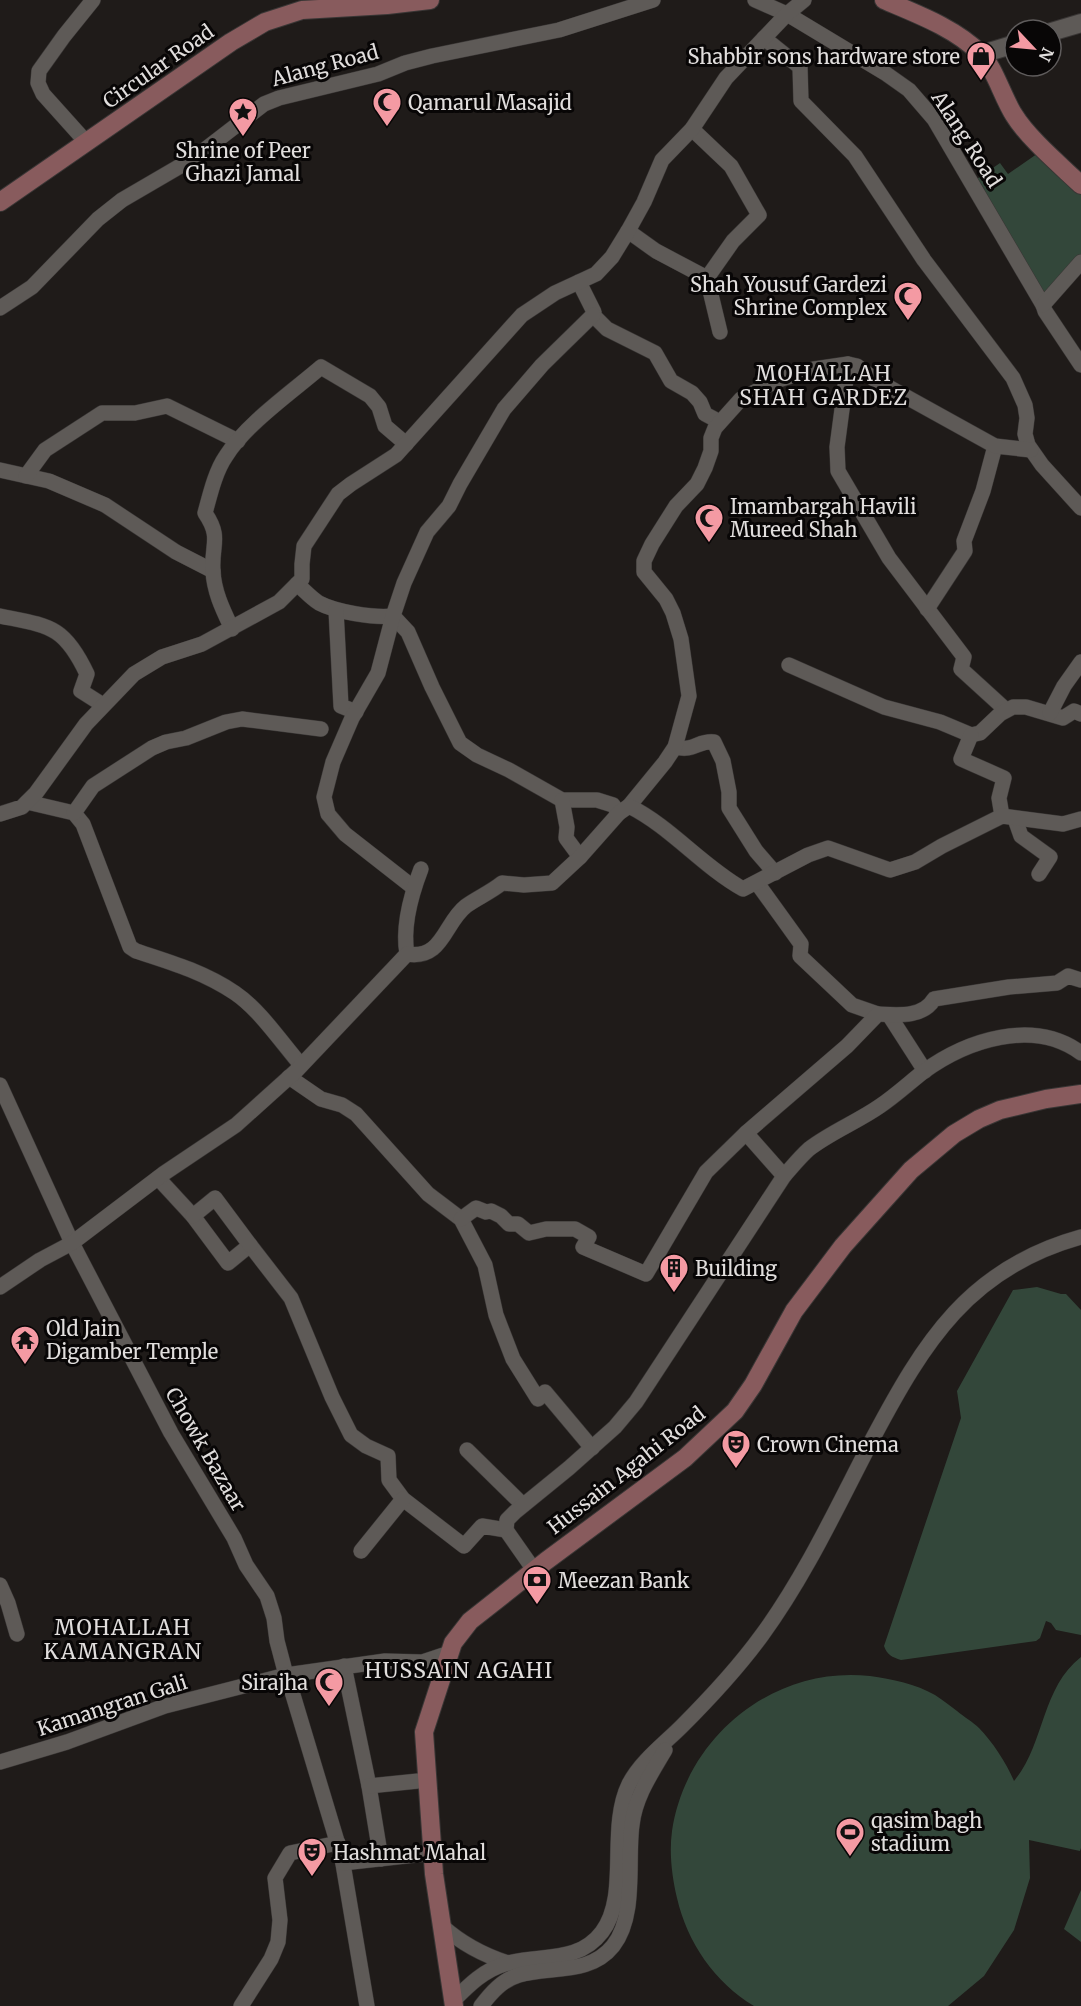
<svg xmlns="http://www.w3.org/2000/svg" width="1081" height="2006" font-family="Merriweather,serif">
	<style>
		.green { fill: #33473a }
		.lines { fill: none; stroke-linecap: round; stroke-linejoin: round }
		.minor-casing { stroke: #393635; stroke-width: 16 }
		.tertiary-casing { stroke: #393635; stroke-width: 20 }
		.secondary-casing { stroke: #393635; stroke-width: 20 }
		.minor { stroke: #5e5a57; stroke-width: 15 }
		.tertiary { stroke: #5e5a57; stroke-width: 18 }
		.secondary { stroke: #885b5d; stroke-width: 18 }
		.labels { text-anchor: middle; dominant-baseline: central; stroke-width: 6; stroke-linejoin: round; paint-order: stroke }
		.poi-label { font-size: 20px; fill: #e1dedd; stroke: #080606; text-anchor: start }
		.street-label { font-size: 20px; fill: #e1dedd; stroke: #080606 }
		.neighbourhood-label { font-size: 21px; letter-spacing: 1.5px; fill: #e1dedd; stroke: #080606 }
	</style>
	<rect width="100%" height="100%" fill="#1f1b19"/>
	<g class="green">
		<polygon points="1044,149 1081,183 1081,261 1043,305 971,183 1000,163 1008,174"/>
		<path d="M1037 1287 1061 1294H1066L1081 1310V1635L1056 1630 1051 1623 1046 1621 1040 1638 1036 1641 901 1660C892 1657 887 1655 884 1646L961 1418 957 1391 1013 1290Z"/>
		<path d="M1081 1657V1848L1080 1851 1029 1840 1030 1878 1014 1930 984 1976 948 2006H754C715 1983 687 1942 677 1898 672 1877 669 1853 672 1831 686 1736 775 1665 870 1676 892 1679 916 1684 935 1695 943 1700 950 1706 957 1711 964 1717 973 1722 979 1728 992 1741 1007 1764 1014 1781 1045 1744 1041 1688 1081 1657Z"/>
		<polygon points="1081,1890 1081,1942 1064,1929"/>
	</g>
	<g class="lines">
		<g class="minor-casing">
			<g id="minor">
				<polyline points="755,0 787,14 885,73 909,90 934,119 1043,305 1045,311 1081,365"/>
				<polyline points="764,38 800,67 801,101 855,156 924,260 1013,378 1025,405 1027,418 1025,434 1028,445 1042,465 1081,508"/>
				<polyline points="692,129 731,166 759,215 733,241 707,278 720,332"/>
				<polyline points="87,143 43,94 38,83 39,71 64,36 93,0"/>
				<polyline points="628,231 656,251 707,278"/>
				<polyline points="579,282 594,312 593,315 607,329 655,353 671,381 692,393 700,402 705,414 720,422"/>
				<polyline points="1043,305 1081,262"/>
				<polyline points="0,308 32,287 98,219 122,200 194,158 264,104 279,98 378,74 405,63 432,56 559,30 653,0"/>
				<polyline points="848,364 837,447 838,471 889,558 964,657 961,669 1006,710"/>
				<polyline points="0,470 49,481 105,505 176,552 213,571"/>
				<polyline points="26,476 45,450 102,413 135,413 167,406 238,441"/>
				<path d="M297 584C304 590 311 598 319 603 336 612 373 618 393 616L408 632 432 687 460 743 477 755 509 770 562 800H597L613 805 619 813"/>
				<polyline points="927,609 965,551 964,541 983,491 995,446"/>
				<polyline points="336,610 341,706 356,712"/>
				<path d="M0 616C49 626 64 625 87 674L81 691 103 705"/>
				<path d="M232 629C223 610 214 592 213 571 211 545 222 538 205 513 210 495 215 472 226 456 246 424 292 392 321 367L370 396 379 407 385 426 406 444"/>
				<polyline points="789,665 884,707 940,722 971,735 980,733 1000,714 1013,707 1026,707 1063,718 1074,711 1081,714"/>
				<polyline points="1050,713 1064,686 1081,662"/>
				<polyline points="971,735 961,759 1004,778 999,798 1002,816"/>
				<path d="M675 747C695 752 698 740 714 742L723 761 729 792V808L756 851 775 873"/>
				<polyline points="562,800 567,827 566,838 580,857"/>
				<path d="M27 802 74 813 83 824 130 947 136 951C170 962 204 972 235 993 260 1010 281 1042 301 1065"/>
				<polyline points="629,806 665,762 675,747 689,696 681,639 673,613 666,599 644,572 644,561 652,544 676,506 697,484 705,468 711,451 711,438 715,428 741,399 778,380 814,369 848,364 857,366 874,379 995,446 1031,450"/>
				<polyline points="74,813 93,786 152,748 166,742 186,738 226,722 242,719 321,729"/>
				<polyline points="0,814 22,807 36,793 86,724 134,674 162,657 202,644 279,602 302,579 302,564 304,546 338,494 351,484 396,455 522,315 555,293 596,274 612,257 628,231 644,202 662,160 692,129 726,78 787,14 804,0"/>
				<polyline points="1015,819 1021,836 1050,857 1039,874"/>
				<polyline points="757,883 801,944 800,956 852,1005 878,1014"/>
				<polyline points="414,888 345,834 328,814 324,797 333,762 352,718 378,673 393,616 404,583 427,532 449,506 460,484 504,409 542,365 593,315"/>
				<path d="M407 954C402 926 411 895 421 869"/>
				<polyline points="889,1015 925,1071"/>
				<polyline points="289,1077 321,1099 342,1105 356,1114 428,1194 461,1219 485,1265 496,1315 513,1359 538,1399 545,1392 592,1448"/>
				<polyline points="0,1085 72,1243 171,1433 234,1538 246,1565 267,1596 274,1618 277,1641 286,1675"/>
				<polyline points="746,1133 784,1176"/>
				<polyline points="158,1178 193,1216 228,1263 250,1245 291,1298 332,1397 351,1435 366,1446 388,1456 389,1480 403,1499 464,1546 482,1526 506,1530"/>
				<polyline points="193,1216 215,1198 250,1245"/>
				<path d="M461 1219 476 1208 486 1212 491 1211 501 1216 509 1224H518L529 1233 546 1229H575L589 1237 583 1247 646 1274 706 1172 746 1133 847 1046 878 1014C897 1015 923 1018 934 999L1009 987 1057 983 1068 976 1081 980"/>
				<path d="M0 1287 40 1260 72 1243 163 1174 236 1125 296 1071 407 954C443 960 444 923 466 906 477 898 491 892 502 883L524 885 552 883 580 857 619 813 629 806C671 827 702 866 743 889L808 855 828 848 890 870 915 862 942 846 1002 816 1063 824 1081 819"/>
				<polyline points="467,1450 523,1505"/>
				<polyline points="361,1551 403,1499"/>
				<path d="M534 1570 506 1530 507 1520 515 1512 569 1468 615 1427 636 1402 784 1176C792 1167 800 1157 809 1149 831 1132 857 1122 880 1106 895 1096 909 1083 923 1072 967 1040 1033 1018 1081 1053"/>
				<polyline points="0,1585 8,1603 17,1634"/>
				<polyline points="344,1666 369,1786 381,1859"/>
				<polyline points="287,1675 342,1858 367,2006"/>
				<polyline points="0,1762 67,1742 165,1706 286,1675 385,1661 422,1662 449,1653"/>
				<polyline points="369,1786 428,1780"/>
				<polyline points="343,1863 433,1853"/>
				<path d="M442 1926C462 1944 483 1955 508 1963"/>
				<path d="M454 2000C469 1985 484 1970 505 1964 538 1953 577 1965 602 1932 630 1895 607 1829 629 1784 641 1761 664 1744 682 1726 711 1697 738 1668 762 1635 806 1575 838 1505 873 1438 924 1342 969 1268 1081 1237"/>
				<polyline points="241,2006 271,1959 278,1942 280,1920 275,1878 290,1853 338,1843"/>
				<path d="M481 2006C491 1993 502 1980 519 1975 551 1966 590 1975 613 1946 637 1916 627 1861 632 1825 635 1797 651 1774 665 1750"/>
			</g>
		</g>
		<g class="tertiary-casing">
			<g id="tertiary">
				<polyline points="1051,32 1081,23"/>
				<polyline points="982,54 1015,44"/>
			</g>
		</g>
		<g class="secondary-casing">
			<g id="secondary">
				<path d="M884 0C917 14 955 28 981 54 994 67 1003 98 1014 115 1028 138 1060 165 1081 185"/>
				<polyline points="0,202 231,42 265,22 302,10 387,5 430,0"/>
				<polyline points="454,2006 434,1874 424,1732 453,1643 470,1621 546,1561 685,1458 735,1411 753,1385 794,1311 843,1246 911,1170 954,1134 979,1119 1000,1110 1046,1099 1081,1094"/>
			</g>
		</g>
		<use href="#minor" class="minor"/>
		<use href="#tertiary" class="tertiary"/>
		<use href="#secondary" class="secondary"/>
	</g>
	<defs>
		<g id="shop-pin" transform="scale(1.5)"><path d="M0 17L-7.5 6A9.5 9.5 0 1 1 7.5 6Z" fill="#f49aa3" stroke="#080606"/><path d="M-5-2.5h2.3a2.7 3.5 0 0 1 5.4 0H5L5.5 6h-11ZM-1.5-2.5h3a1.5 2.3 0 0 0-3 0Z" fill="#111"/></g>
		<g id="mosque-pin" transform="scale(1.5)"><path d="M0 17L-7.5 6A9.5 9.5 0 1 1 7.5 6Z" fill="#f49aa3" stroke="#080606"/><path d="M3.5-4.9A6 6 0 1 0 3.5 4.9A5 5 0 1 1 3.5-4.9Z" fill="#111"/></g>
		<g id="sight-pin" transform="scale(1.5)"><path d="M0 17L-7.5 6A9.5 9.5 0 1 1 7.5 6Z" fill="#f49aa3" stroke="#080606"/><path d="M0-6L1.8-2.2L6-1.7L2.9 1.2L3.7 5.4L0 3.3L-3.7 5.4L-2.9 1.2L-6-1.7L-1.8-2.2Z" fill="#111"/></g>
		<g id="building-pin" transform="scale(1.5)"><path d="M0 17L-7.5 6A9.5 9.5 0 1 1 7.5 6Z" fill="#f49aa3" stroke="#080606"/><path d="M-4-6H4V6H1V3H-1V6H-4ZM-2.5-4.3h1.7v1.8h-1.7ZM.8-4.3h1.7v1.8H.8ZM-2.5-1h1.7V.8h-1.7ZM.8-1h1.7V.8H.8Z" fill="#111"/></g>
		<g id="temple-pin" transform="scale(1.5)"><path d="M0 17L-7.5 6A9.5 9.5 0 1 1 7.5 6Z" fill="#f49aa3" stroke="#080606"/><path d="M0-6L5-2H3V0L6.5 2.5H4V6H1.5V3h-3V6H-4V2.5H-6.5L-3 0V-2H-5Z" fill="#111"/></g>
		<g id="theatre-pin" transform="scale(1.5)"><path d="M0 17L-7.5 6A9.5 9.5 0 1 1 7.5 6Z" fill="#f49aa3" stroke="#080606"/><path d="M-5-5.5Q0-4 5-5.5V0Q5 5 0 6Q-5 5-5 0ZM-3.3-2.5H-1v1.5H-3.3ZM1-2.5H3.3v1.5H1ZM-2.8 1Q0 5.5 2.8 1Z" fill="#111"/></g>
		<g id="bank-pin" transform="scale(1.5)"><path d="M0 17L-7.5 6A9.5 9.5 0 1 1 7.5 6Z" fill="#f49aa3" stroke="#080606"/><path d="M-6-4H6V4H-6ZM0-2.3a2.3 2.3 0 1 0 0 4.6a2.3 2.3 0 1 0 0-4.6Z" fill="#111"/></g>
		<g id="stadium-pin" transform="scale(1.5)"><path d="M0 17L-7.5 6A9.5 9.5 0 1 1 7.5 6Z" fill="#f49aa3" stroke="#080606"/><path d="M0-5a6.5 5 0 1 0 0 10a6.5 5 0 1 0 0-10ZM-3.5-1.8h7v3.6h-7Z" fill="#111"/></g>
	</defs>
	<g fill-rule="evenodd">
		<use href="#shop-pin" x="981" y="56"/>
		<use href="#mosque-pin" x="387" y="102"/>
		<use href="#sight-pin" x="243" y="112"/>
		<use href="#mosque-pin" x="908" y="296"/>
		<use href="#mosque-pin" x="709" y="518"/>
		<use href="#building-pin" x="674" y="1268"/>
		<use href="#temple-pin" x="25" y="1340"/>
		<use href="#theatre-pin" x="736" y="1444"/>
		<use href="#bank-pin" x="537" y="1580"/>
		<use href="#mosque-pin" x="329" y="1682"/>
		<use href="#stadium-pin" x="850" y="1832"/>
		<use href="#theatre-pin" x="312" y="1852"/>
	</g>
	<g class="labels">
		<g class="poi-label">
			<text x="960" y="56" text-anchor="end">Shabbir sons hardware store</text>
			<text x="408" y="102">Qamarul Masajid</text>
			<text x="243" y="150" text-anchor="middle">Shrine of Peer<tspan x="243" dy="23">Ghazi Jamal</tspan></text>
			<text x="887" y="284" text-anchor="end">Shah Yousuf Gardezi<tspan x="887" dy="23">Shrine Complex</tspan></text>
			<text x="730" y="506">Imambargah Havili<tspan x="730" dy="23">Mureed Shah</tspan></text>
			<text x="695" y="1268">Building</text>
			<text x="46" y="1328">Old Jain<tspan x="46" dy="23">Digamber Temple</tspan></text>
			<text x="757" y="1444">Crown Cinema</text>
			<text x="558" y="1580">Meezan Bank</text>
			<text x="308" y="1682" text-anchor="end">Sirajha</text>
			<text x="871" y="1820">qasim bagh<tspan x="871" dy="23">stadium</tspan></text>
			<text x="333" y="1852">Hashmat Mahal</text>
		</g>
		<g class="street-label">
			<text transform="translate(325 65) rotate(-15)">Alang Road</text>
			<text transform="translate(158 66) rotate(-35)">Circular Road</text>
			<text transform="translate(967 139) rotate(57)">Alang Road</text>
			<text transform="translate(206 1449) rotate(60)">Chowk Bazaar</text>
			<text transform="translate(626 1470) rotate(-38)">Hussain Agahi Road</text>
			<text transform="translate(112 1705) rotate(-18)">Kamangran Gali</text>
		</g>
		<g class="neighbourhood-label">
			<text x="824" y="373">MOHALLAH<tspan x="824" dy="24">SHAH GARDEZ</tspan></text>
			<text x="123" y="1627">MOHALLAH<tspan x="123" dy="24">KAMANGRAN</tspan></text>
			<text x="459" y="1670">HUSSAIN AGAHI</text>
		</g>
	</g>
	<g transform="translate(1033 48) rotate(116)"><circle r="28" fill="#080606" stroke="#5f5c5c" stroke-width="1.5"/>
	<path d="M0-4.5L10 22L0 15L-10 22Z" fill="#f49aa3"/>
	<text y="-9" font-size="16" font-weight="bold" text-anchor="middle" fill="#e1dedd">N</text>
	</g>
</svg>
